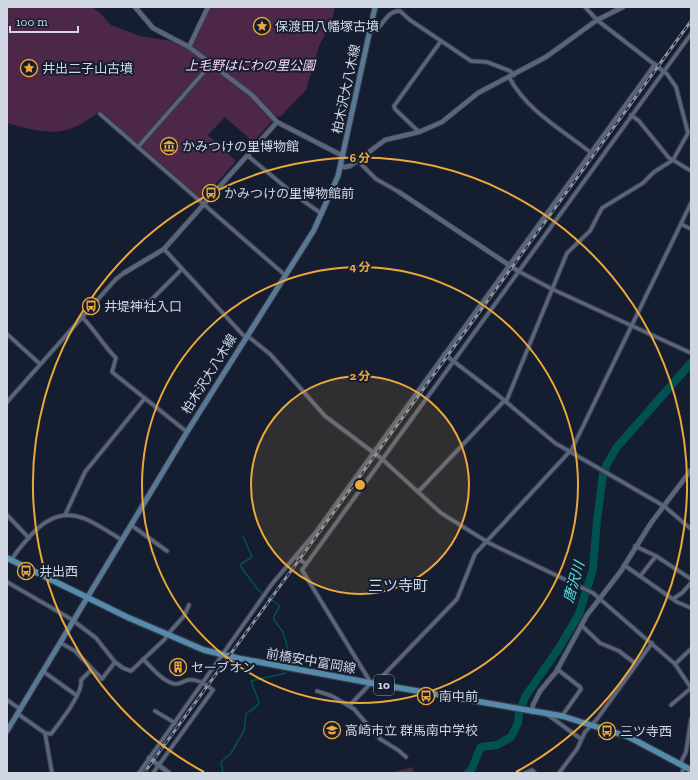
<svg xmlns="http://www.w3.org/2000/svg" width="698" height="780" font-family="'Zilla Slab','Noto Sans JP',serif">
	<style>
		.green { fill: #4c2747 }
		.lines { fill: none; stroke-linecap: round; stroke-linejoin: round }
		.stream { stroke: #005252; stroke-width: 1.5 }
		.river { stroke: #005252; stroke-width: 8 }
		.minor-casing { stroke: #343948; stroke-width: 5.5 }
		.tertiary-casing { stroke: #343948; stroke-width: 6 }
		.secondary-casing { stroke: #343948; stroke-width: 7 }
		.primary-casing { stroke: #343948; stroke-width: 8 }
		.minor { stroke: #5a657b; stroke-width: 3.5 }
		.tertiary { stroke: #5a657b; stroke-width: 4.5 }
		.secondary { stroke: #587893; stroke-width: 5 }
		.primary { stroke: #568cab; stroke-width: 5.5 }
		.rail-casing { stroke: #8a92a0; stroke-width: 3 }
		.rail { stroke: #151e30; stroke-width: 1.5; stroke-dasharray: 4.5; stroke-linecap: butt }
		.ring { fill: none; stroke: #eda83b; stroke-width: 2 }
		.labels { text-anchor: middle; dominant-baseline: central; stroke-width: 4; stroke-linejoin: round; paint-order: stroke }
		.shield { fill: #151e30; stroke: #98a0ad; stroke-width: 1 }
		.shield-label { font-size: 12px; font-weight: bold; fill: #d0d7e3 }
		.poi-label { font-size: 13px; fill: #d0d7e3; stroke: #151e30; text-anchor: start }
		.park-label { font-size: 13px; font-style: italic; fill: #fdd1f5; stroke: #151e30 }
		.street-label { font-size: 13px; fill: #d0d7e3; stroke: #151e30 }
		.water-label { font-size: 14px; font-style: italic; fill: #5ee1e1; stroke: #151e30 }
		.quarter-label { font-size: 15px; fill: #d0d7e3; stroke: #151e30 }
		.centre { fill: #eda83b; stroke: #151e30; stroke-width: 2 }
		.ring-label { font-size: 12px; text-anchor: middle; font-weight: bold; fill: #eda83b; stroke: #151e30; stroke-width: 4; stroke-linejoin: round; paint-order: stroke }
	</style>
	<rect width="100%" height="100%" fill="#151e30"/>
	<g class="green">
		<path d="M7 7H92L101 14 111 25 140 36 171 41 187 49 192 46 211 7H335L331 23 319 46 306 90 280 117 277 116 253 142 225 117 208 135 236 161 201 201 100 111C66 139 47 134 7 123Z"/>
		<polygon points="412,767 414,773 391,773"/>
	</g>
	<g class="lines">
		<g class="stream">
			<polyline points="391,11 401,7"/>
			<polyline points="243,536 252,557 241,564 241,567 259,591 280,606 274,616 274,620 283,632 292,663"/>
			<polyline points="223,773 221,762 231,753 244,731 246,714 258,705 259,702 251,681 286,673"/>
		</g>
		<path class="river" d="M468 773C475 767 476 755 481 747L497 745 511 737 518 723 519 714 525 697 559 648 579 614 593 569 597 521 603 474 607 464 617 447 691 363"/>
		<g class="minor-casing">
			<g id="minor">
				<polyline points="585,7 597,20 667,74 676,87 688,133 673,160 691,171"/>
				<path d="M369 32C383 31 385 10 400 11L410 20 471 61 487 62 510 71 514 75"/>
				<path d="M509 77C527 111 561 129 590 152"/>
				<polyline points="100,114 285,275"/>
				<polyline points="419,132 395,109 394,106 441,41"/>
				<polyline points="138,147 211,64"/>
				<polyline points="248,156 295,195 322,214"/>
				<polyline points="357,160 376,179 399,192"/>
				<polyline points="681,224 691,229"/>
				<polyline points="164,249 243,335 250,338 270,354 325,416 382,459 441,513 489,543 593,593 675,664 691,688"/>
				<polyline points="518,271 552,289 691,353"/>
				<polyline points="125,302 150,301 182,269"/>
				<path d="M82 317C95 330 103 345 116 358L112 372 187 432"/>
				<polyline points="7,334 40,364"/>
				<polyline points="444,354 499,396 555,443 664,506 691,529"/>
				<polyline points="7,402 116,279 124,273"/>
				<polyline points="506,402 567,253 590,231 602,208 643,183 654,172 673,160 669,158 639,121 631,115"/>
				<polyline points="418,492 505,400"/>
				<polyline points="7,515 29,538"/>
				<polyline points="65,515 85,472 145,398"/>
				<polyline points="131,525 167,551"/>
				<polyline points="635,546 656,556 691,579"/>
				<polyline points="296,557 306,564"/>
				<path d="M11 561C16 551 25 542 32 534 65 499 89 520 122 540"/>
				<polyline points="624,565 677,602 691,608"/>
				<polyline points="641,575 656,556"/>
				<polyline points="7,582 71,619 96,638 115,662 123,668 131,671 165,639 167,635"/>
				<polyline points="673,599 682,593 691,583"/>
				<polyline points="581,625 600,643 619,651 636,664"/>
				<polyline points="168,634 184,616 189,605"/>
				<polyline points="61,643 75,651 102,679 115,662"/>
				<path d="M143 659C151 667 164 683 176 684 180 684 184 681 188 680 197 678 206 685 213 690L153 773"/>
				<polyline points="675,664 691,649"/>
				<polyline points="557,669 580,687 581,689 562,716"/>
				<polyline points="44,672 76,695"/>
				<polyline points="375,684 457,599 475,554 572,449 691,203"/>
				<polyline points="317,691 332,696 354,709 380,739 398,750 406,757"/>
				<polyline points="7,700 20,709"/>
				<polyline points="350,705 371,683 302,570 691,34"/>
				<polyline points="671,705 691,688"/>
				<polyline points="155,711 175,723"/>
				<path d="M18 714 45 733 51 734C60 722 83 694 81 680L92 669"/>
				<polyline points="548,715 581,739"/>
				<polyline points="45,733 52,773"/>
				<polyline points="680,764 686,752 691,719"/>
				<polyline points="139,773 272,584 315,533 655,64"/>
				<polyline points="525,773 532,770 535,773"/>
				<polyline points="559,773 577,749 585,732 597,719 652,643"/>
				<polyline points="682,773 684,766"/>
			</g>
		</g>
		<g class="tertiary-casing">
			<g id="tertiary">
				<polyline points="135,7 153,28 189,47 252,95 277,122 343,156"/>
				<polyline points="189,47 208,7"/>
				<polyline points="340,166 345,167 350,166 385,140 419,132 442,122 478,93 546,57 597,20 623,7"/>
				<polyline points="399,192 518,271"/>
				<polyline points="124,273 164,249 277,122"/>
				<polyline points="532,712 533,705 540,691 556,672 587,615 621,571 651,523 691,470"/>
				<polyline points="149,758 169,773"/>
			</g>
		</g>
		<g class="secondary-casing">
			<polyline id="secondary" points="7,731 187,432 314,230 338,176 375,7"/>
		</g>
		<g class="primary-casing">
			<polyline id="primary" points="7,558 127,617 204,650 237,658 371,683 562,716 629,737 691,770"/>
		</g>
		<use href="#minor" class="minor"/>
		<use href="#tertiary" class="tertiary"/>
		<use href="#secondary" class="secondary"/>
		<use href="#primary" class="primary"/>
		<g class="rail-casing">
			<polyline id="rail" points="144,773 691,21"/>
		</g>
		<use href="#rail" class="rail"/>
	</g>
	<circle cx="360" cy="485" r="109" fill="#eda83b" fill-opacity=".12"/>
	<g class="ring">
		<circle cx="360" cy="485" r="109"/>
		<circle cx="360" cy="485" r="218"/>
		<path d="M204 772A327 327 0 1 1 516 772"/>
	</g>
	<defs>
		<g id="sight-ring" transform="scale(0.9)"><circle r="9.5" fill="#151e30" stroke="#eda83b" stroke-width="1.5"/><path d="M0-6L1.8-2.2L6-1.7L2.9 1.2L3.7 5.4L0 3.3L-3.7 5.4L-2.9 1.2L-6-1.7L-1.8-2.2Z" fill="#eda83b"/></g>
		<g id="museum-ring" transform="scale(0.9)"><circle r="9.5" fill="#151e30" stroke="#eda83b" stroke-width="1.5"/><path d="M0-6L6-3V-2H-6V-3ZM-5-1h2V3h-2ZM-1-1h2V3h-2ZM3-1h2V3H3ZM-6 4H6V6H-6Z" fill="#eda83b"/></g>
		<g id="bus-ring" transform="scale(0.9)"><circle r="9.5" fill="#151e30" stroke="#eda83b" stroke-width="1.5"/><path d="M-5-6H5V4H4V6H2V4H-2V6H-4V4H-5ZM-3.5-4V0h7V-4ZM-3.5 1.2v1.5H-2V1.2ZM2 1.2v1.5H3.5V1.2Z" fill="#eda83b"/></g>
		<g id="building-ring" transform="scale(0.9)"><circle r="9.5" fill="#151e30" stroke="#eda83b" stroke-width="1.5"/><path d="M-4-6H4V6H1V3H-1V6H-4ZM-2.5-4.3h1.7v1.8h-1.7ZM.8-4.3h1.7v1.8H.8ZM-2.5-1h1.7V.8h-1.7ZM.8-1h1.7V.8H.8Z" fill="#eda83b"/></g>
		<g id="school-ring" transform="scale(0.9)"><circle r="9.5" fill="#151e30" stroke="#eda83b" stroke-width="1.5"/><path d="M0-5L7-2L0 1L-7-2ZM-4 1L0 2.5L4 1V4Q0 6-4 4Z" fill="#eda83b"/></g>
	</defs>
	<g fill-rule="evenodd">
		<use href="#sight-ring" x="262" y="26"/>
		<use href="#sight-ring" x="29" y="68"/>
		<use href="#museum-ring" x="169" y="146"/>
		<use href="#bus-ring" x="211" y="193"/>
		<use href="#bus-ring" x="91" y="306"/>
		<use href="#bus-ring" x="26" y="571"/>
		<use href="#building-ring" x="178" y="667"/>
		<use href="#bus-ring" x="426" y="696"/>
		<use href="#school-ring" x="332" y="730"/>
		<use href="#bus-ring" x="607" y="731"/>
	</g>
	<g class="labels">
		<rect class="shield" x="374" y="675" width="20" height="20" rx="3"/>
		<g class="shield-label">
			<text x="384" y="685">10</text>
		</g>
		<g class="poi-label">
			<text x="275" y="26">保渡田八幡塚古墳</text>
			<text x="42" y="68">井出二子山古墳</text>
			<text x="182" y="146">かみつけの里博物館</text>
			<text x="224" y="193">かみつけの里博物館前</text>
			<text x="104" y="306">井堤神社入口</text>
			<text x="39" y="571">井出西</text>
			<text x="191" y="667">セーブオン</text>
			<text x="439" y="696">南中前</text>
			<text x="345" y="730">高崎市立 群馬南中学校</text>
			<text x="620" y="731">三ツ寺西</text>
		</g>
		<g class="park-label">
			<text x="250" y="65">上毛野はにわの里公園</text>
		</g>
		<g class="street-label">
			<text transform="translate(346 89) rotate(-78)">柏木沢大八木線</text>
			<text transform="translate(209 374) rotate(-58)">柏木沢大八木線</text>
			<text transform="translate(311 661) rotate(10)">前橋安中富岡線</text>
		</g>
		<g class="water-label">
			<text transform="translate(574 582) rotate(-74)">唐沢川</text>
		</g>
		<g class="quarter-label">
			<text x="398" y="586">三ツ寺町</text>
		</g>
	</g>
	<circle cx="360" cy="485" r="6" class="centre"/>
	<g class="ring-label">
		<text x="360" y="162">6 分</text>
		<text x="360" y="271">4 分</text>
		<text x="360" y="380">2 分</text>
	</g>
	<rect width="698" height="780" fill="none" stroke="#d0d7e3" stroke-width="16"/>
	<path d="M10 26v6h68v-6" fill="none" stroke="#d0d7e3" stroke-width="2"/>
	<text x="16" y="26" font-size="12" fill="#d0d7e3" stroke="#151e30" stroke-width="3" paint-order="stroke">100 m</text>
</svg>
